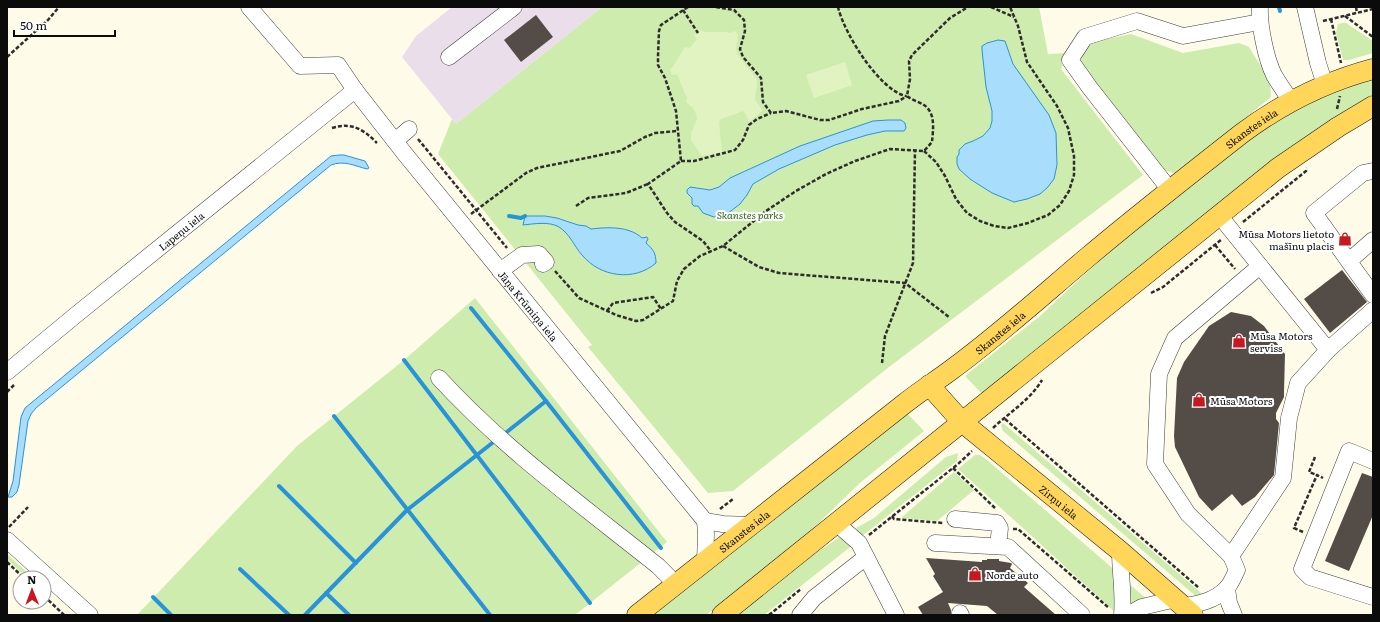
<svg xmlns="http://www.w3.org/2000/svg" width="1380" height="622" font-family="Literata,serif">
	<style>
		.industrial { fill: #eadeeb }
		.green { fill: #cfecaf }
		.pitch { fill: #e2f3c2 }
		.water { fill: #a8ddfc; stroke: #2993d9 }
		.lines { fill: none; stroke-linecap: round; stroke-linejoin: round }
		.stream { stroke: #2993d9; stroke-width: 4 }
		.building { fill: #544c46 }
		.minor-casing { stroke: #3e3e3e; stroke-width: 17 }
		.major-casing { stroke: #1c1c1c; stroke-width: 21 }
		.path { stroke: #2d2d2d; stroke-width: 2.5; stroke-dasharray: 4 2; stroke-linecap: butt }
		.minor { stroke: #fff; stroke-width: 16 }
		.major { stroke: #ffd659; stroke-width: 20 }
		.labels { text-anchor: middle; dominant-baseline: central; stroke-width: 4; stroke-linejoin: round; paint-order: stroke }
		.street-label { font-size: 10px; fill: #0b0b0b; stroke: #fff }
		.park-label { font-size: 10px; font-style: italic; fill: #286717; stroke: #fff }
		.poi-label { font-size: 10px; fill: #0b0b0b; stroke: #fff; text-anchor: start }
	</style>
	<rect width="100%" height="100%" fill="#fffbe9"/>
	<polygon class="industrial" points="452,7 602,7 456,124 402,57 416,36"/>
	<g class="green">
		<polygon points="602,7 1039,7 1048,54 1067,53 1061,69 1143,175 889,367 733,491 708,493 588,347 592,345 438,154 452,119 456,124"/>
		<polygon points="1342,23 1346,23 1373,41 1373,53 1349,60 1343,60 1336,33 1338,24"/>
		<polygon points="1131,34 1183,53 1239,43 1249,47 1270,81 1271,97 1181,170 1176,174 1165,170 1094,80 1081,61 1083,52 1093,42"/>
		<polygon points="1373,77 1373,96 983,395 965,376 1040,316 1113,248 1265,128 1297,108 1319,97"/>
		<polygon points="475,298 667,542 575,615 137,615 297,446 404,360"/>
		<polygon points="906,412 924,431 861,482 803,538 706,615 653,615"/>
		<polygon points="1003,423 1207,598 1198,598 1003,431 1001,425"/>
		<polygon points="958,453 957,461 862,536 856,528 874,518 946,457"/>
		<polygon points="975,455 980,455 987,460 1117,572 1115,612 958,469"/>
		<polygon points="954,472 974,490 937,521 901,518"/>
		<polygon points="843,535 854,544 764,615 732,615 781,576"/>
		<polygon points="7,554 33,578 27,578 7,559"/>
		<polygon points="1128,583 1148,600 1129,606"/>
	</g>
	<g class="pitch">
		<path d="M701 30 704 32H726L730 33 735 31 738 35 736 48 737 54 756 78C759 85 755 90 755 97 755 103 761 105 762 111L749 122 746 114 743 111 721 119 719 122 722 152 702 156 691 140V133L697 119 696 114 693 108 686 102 687 98 677 74 672 75 670 69 672 68 685 47 690 48 697 39 694 35Z"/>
		<polygon points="845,62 852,85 814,98 806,75"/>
	</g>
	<g class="water">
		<polygon points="998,40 1005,41 1013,64 1049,115 1056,133 1057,165 1054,179 1047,188 1040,194 1027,199 1014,202 992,193 970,179 959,169 957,164 957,157 959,154 959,150 965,144 973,141 983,136 990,128 992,121 992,111 986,87 982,50 982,46 987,43"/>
		<polygon points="888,120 901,120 905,123 906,128 904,131 885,131 867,135 835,145 779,169 753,184 747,195 740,204 727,214 714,217 703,213 698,206 694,206 692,204 692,198 687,193 687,190 690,187 710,190 719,187 730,178 800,146 873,121"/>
		<path d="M339 155H344L365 161 369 168 367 169C355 166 344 160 331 165L36 408 31 414 28 421 19 485 17 492 12 497H8L13 481 21 417 25 408 331 156Z"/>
		<path d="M525 216H545L557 218 578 225 586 226 591 229C608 227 629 226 642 238L647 237 648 239 646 243C653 249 656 253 656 263 634 282 600 277 582 255 574 246 570 234 559 227 549 221 533 224 523 225Z"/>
	</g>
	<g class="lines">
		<g class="stream">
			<polyline points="1279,7 1280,11"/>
			<polyline points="509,216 521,218 525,216"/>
			<polyline points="471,308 546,401 661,548"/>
			<polyline points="404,360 590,603"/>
			<polyline points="334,416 490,615"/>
			<polyline points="503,435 546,401"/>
			<polyline points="279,486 356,563"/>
			<polyline points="240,569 289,615"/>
			<polyline points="326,593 349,615"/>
			<polyline points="153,597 171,615"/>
			<polyline points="305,615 407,510 496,440"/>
		</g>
	</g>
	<g class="building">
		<polygon points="536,15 553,37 521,62 504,40"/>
		<polygon points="1342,270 1367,302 1330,333 1304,299"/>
		<polygon points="1231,312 1251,316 1264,326 1285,354 1284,392 1284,397 1276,413 1276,419 1279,423 1274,475 1255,497 1242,506 1232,494 1212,511 1199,497 1175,447 1174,436 1177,378 1184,362 1209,326"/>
		<polygon points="1362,473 1373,477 1373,515 1349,571 1325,561"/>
		<polygon points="926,558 982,562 982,560 987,560 987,559 999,559 999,561 1011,563 1012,564 1010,568 1028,583 1024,587 1056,615 998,615 987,606 948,603 951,610 951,615 923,615 918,607 943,592 933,576 935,574"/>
	</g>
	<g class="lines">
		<g class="minor-casing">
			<g id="minor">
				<path id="s1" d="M249 7 300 66 338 65 355 90 405 154 705 521 706 534 705 561"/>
				<path d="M1260 7C1259 25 1266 59 1274 75 1279 84 1285 92 1291 101"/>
				<polyline points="1305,7 1318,63 1325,85"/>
				<polyline points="449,57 514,7"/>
				<polyline points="395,141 409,129"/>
				<polyline points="1373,171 1363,173 1314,213 1373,295"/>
				<polyline points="1170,190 1090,88 1070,60 1085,37 1137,21 1183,36 1260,22"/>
				<polyline points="1349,261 1373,240"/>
				<polyline points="500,271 522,255 539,254 546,262 543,264"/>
				<polyline points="1328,350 1373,310"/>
				<path id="s2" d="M7 372 77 314 355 90"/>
				<path d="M439 378C504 449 583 506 658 566L676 584"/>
				<polyline points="1373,461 1349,451 1302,569 1310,577 1373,597"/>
				<polyline points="955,519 997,523 1000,528 998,546"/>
				<polyline points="705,521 723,524 750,525"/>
				<polyline points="836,523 859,543 896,615"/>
				<polyline points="7,540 90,615"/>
				<polyline points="935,543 1008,547 1082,615"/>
				<path d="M1120 551C1120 573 1124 593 1122 615"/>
				<polyline points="1231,556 1283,478 1289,418 1298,383 1328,350 1260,266"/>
				<polyline points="1227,588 1229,603 1234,615"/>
				<path d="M1183 606C1199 604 1214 601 1226 589 1231 584 1234 576 1237 570L1231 556 1188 514 1155 464 1159 374 1175 338 1260 266 1219 215"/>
				<polyline points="960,613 961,615"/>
				<polyline points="800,615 814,598 866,557"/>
				<polyline points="1128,615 1142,607 1176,599"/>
			</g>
		</g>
		<g class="major-casing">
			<g id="major">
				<path id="s3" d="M929 385 962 422 1120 551 1193 615"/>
				<path id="s4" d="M637 615 904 404C919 392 935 382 951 370 999 335 1044 294 1089 256 1139 214 1190 174 1241 134 1281 104 1324 82 1373 69"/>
				<polyline points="722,615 1278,168 1338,127 1373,106"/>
			</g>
		</g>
		<g class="path">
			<polyline points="688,7 661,25 659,31 658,56 658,65 665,78 676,111 681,161 648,184 667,213 675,222 703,241 711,251"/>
			<polyline points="716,7 734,10 744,20 745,31 740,49 743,57 761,78 763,102 771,113 786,111 820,120 829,120 862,109 899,101 907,96"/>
			<path d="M838 7C844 33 879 90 906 96"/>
			<polyline points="991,7 1014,17"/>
			<polyline points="1356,7 1357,13"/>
			<polyline points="683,10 698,33"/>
			<polyline points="1345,16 1373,37"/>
			<polyline points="1331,19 1341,63"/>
			<polyline points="1323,21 1373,9"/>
			<polyline points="7,57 48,20 59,7"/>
			<polyline points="1337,109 1340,96"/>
			<path d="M332 128C352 122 363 129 377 143"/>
			<polyline points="418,139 507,248"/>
			<polyline points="924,151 936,162 945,176 956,199 967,213 980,221 994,226 1008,228 1028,223 1048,215 1060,205 1069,191 1074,175 1074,156 1068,128 1057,106 1027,62 1018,26 1010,7"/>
			<polyline points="681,161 694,161 735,150 743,140 749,125 757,119 771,113"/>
			<polyline points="576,206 588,198 626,193 648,184"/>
			<polyline points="471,214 526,173 537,168 620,151 645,137 655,133 677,131"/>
			<polyline points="1243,222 1306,171 1307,168"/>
			<polyline points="1215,245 1235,269"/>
			<polyline points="723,246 759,267 779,273 905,283 949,317"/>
			<path d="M555 271 579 298 616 315 636 321 643 320 673 301 677 281 684 269 700 256 723 246 766 211 796 191 826 174 855 161 890 149 924 151 932 142C933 130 936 113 924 105 919 102 912 100 907 96L910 79 909 61 912 55 950 18 968 7"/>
			<polyline points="1151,293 1163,287 1222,239"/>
			<polyline points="607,311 613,303 653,297 661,309"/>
			<polyline points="882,363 885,336 913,263 915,150"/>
			<polyline points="7,392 14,385"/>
			<polyline points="1005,419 1199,588"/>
			<path d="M993 428C1010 412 1030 400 1042 380"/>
			<polyline points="1315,457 1309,472 1317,475"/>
			<polyline points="953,468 995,508"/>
			<polyline points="720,509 733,499"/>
			<polyline points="892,516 894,519 943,523"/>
			<polyline points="9,527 28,507"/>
			<polyline points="1013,529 1018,529 1109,608"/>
			<polyline points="1303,532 1294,528 1317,475 1323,478"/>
			<polyline points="869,535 958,464 972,451"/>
			<polyline points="7,562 24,578"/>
			<polyline points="44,596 64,615"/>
			<polyline points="769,615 801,589"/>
		</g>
		<use href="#minor" class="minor"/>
		<use href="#major" class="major"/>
	</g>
	<defs>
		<g id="shop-bare" transform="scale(1.08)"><path d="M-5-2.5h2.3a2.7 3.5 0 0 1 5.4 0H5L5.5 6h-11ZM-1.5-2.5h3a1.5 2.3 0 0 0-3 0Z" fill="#c61821" stroke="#fff" stroke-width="2.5" paint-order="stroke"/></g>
	</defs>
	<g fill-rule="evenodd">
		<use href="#shop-bare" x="1345" y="239"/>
		<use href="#shop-bare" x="1239" y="341"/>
		<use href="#shop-bare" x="1199" y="400"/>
		<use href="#shop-bare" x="975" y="574"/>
	</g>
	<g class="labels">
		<g class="street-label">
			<text stroke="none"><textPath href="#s4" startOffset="784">Skanstes iela</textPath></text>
			<text stroke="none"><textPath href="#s2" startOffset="224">Lapeņu iela</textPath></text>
			<text stroke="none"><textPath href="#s1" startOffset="423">Jāņa Krūmiņa iela</textPath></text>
			<text stroke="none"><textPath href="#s4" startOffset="460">Skanstes iela</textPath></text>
			<text stroke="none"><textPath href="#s3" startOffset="175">Zirņu iela</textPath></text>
			<text stroke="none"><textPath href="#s4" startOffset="136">Skanstes iela</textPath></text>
		</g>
		<g class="park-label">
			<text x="750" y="214">Skanstes parks</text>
		</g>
		<g class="poi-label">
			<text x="1334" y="233" text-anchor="end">Mūsa Motors lietoto<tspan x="1334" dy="12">mašīnu placis</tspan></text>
			<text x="1250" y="335">Mūsa Motors<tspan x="1250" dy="12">serviss</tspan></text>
			<text x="1210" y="400">Mūsa Motors</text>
			<text x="986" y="574">Norde auto</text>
		</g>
	</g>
	<rect width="1380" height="622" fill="none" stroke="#0b0b0b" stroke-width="16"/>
	<g transform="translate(32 590) rotate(359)"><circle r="19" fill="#ffffff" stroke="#9d9d9d"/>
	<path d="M0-3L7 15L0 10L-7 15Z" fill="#c61821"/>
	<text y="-6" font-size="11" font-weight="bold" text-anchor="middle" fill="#0b0b0b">N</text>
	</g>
	<path d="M14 30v6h101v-6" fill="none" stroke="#0b0b0b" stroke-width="2"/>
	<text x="20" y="30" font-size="12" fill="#0b0b0b" stroke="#ffffff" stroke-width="3" paint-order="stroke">50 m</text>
</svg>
